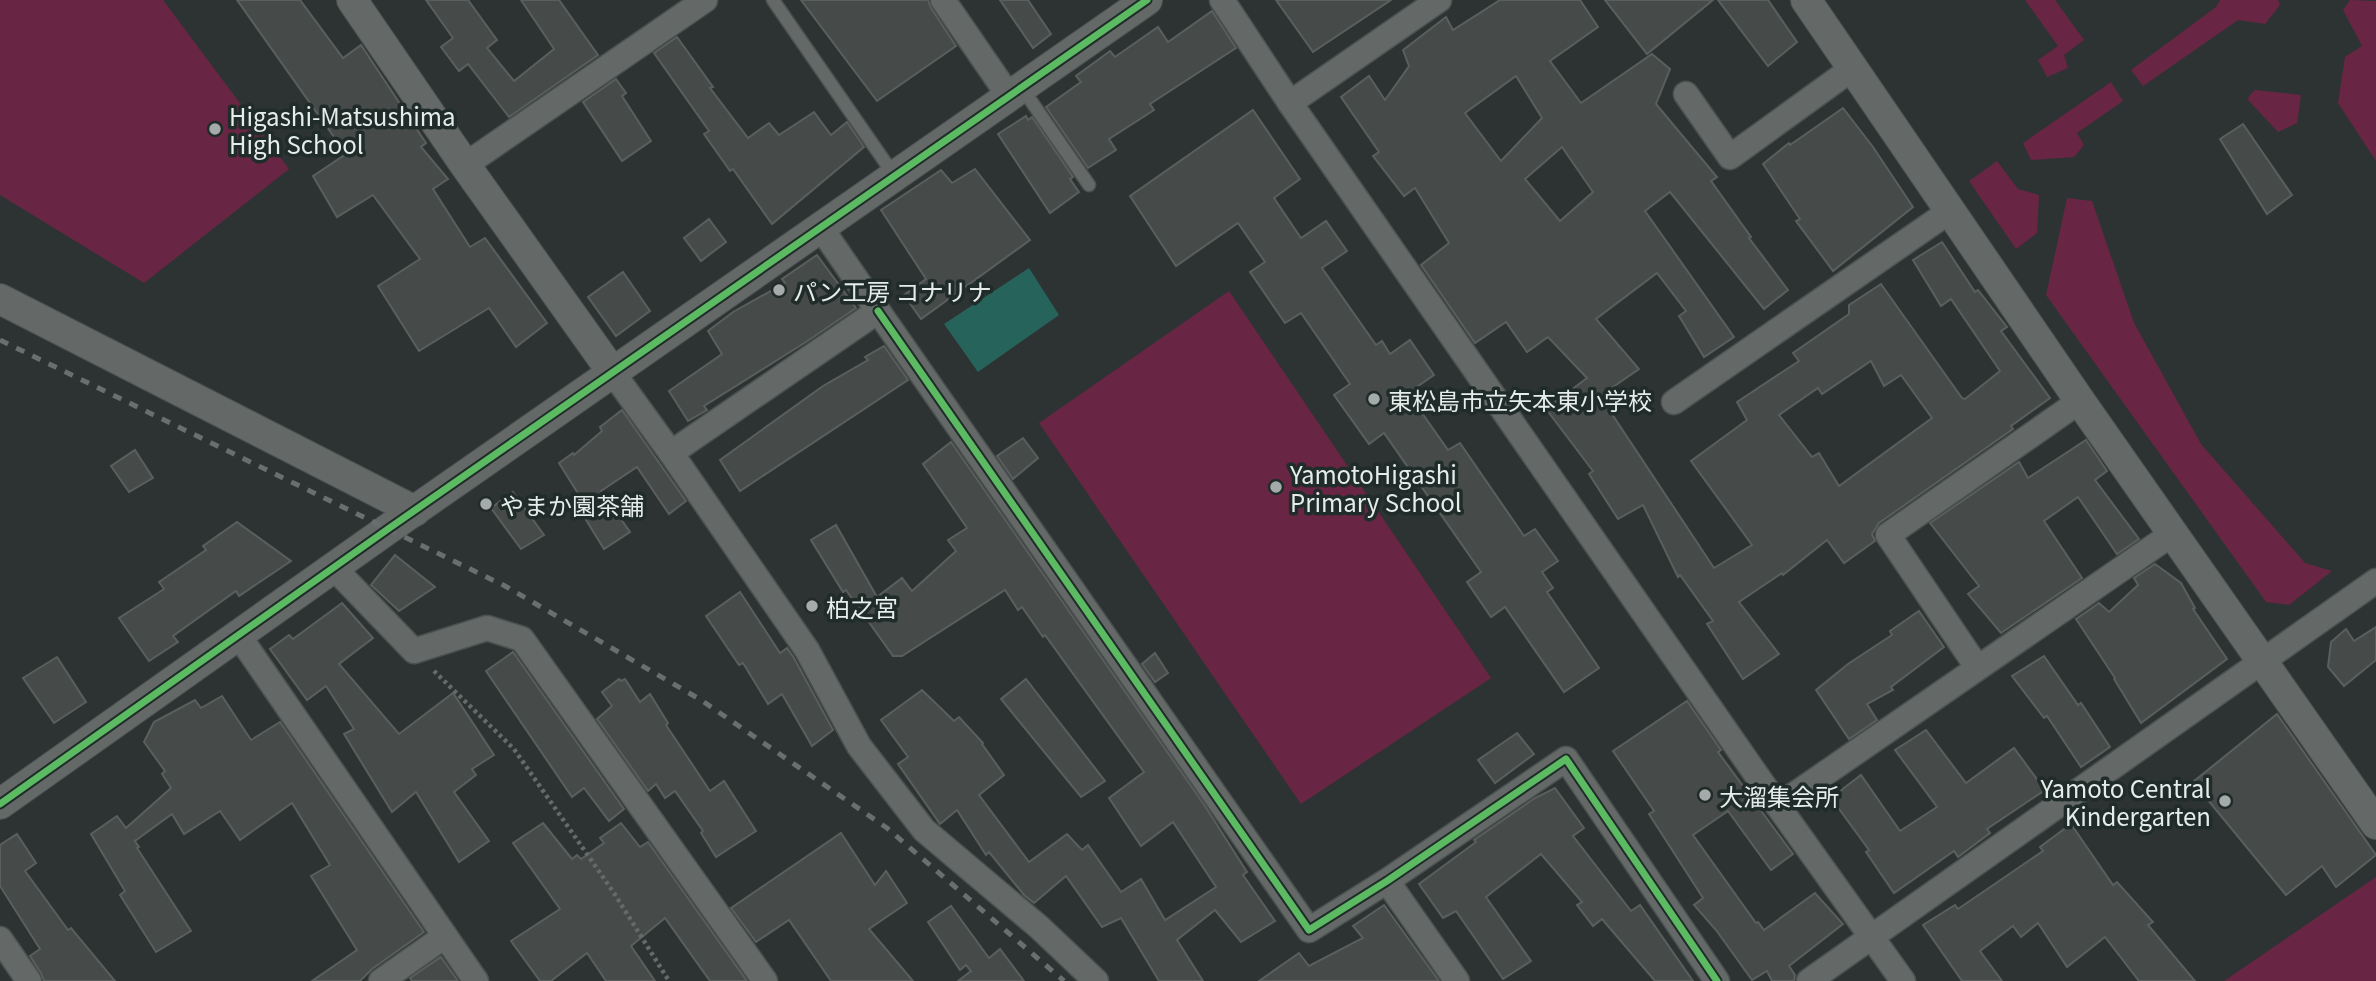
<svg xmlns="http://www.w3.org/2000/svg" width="2376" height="981" font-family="Georgia,'Noto Sans JP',serif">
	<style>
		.green { fill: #682644 }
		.water { fill: #26635a }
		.building { fill: #464a49; stroke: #5a5f5e; stroke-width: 2; fill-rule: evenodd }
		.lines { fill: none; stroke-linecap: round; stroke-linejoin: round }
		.service-casing { stroke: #4b5150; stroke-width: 15 }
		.minor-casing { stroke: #4b5150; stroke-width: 27 }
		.tertiary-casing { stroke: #4b5150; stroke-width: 32 }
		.path { stroke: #666a69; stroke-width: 4.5; stroke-dasharray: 3.5 3.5; stroke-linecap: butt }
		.service { stroke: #646968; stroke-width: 12 }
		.minor { stroke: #646968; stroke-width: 24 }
		.tertiary { stroke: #646968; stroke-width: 30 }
		.rail { stroke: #696e6e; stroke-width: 5; stroke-dasharray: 9 9; stroke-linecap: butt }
		.cycleway-casing { stroke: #202c29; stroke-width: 11 }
		.cycleway { stroke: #5cba63; stroke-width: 7 }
		.poi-dot { fill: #a5abaa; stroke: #202c29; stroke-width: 2.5 }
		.labels { text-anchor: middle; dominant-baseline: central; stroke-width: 7; stroke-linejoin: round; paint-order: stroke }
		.poi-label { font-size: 24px; fill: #e5ecea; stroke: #202c29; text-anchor: start }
	</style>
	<rect width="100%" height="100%" fill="#2d3332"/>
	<g class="green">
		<polygon points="0,0 163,0 289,169 144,283 0,195"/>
		<polygon points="2025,0 2055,0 2084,40 2064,55 2068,68 2047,77 2038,60 2058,46"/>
		<polygon points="2220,0 2278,0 2280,5 2265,24 2238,20 2143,86 2131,70 2216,7"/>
		<polygon points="2350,0 2376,1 2376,161 2338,103 2345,57 2362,46 2343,10"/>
		<polygon points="2111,82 2123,101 2077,133 2084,145 2074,157 2031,160 2023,143"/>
		<polygon points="2255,90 2301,95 2297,123 2278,132 2248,100 2249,96"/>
		<polygon points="1997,161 2018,189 2039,195 2037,233 2016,249 1969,181"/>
		<polygon points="2067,198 2092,201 2134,323 2201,444 2305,563 2332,571 2289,605 2266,602 2046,295"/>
		<polygon points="1229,291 1491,678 1301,804 1039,423"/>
		<polygon points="2376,877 2376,981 2224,981"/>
	</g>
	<polygon class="water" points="1029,268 1059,315 978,372 944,324"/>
	<g class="building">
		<polygon points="237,0 300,0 343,58 361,45 426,143 421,147 448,179 433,189 470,247 485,238 547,323 516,347 489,308 419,351 378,286 420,259 373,195 337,217 313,176 346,154"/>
		<polygon points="426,0 468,0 497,40 487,48 514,81 554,49 521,0 559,0 598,55 509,117 468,64 459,71 441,47 453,38"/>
		<polygon points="801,0 928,0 931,8 956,46 877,101"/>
		<polygon points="1000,0 1028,0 1051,34 1033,48"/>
		<polygon points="1276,0 1391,0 1313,52"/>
		<path d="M1500 0H1580L1598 27 1550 61 1581 103 1652 54 1670 69 1656 104 1717 177 1711 181 1751 237 1749 238 1788 290 1764 309 1670 192 1645 211 1734 337 1704 357 1679 316 1686 311 1657 273 1596 319 1639 369 1600 396 1714 568 1752 545 1691 461 1747 420 1737 402 1799 361 1793 353 1849 314V305L1881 284 1962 398 1965 399 2000 371 1951 299 1941 306 1913 260 1942 242 1975 292 1978 290 2007 327 2001 331 2050 398 2011 426 2013 429 1879 523 1872 534 1875 541 1844 563 1827 540 1783 575 1782 573 1739 602 1779 654 1743 679 1707 624 1713 621 1680 575 1678 577 1643 505 1618 519 1589 474 1593 471 1546 409 1587 378 1548 337 1527 352 1506 322 1475 343 1421 265 1449 243 1415 188 1404 196 1373 156 1379 152 1341 97 1369 76 1385 100 1409 66 1403 50 1446 17 1453 30ZM1516 76 1542 118 1501 161 1465 113ZM1562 147 1593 192 1560 221 1525 179ZM1871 361 1884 386 1901 375 1932 418 1839 486 1819 453 1812 457 1779 415 1818 388 1822 394Z"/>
		<polygon points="1605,0 1713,0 1647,54"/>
		<polygon points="1718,0 1768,0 1797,42 1768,66"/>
		<polygon points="1212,11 1236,48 1150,104 1154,110 1109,139 1116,150 1088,168 1046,107 1081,82 1076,76 1110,51 1115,57 1158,27 1168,42"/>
		<polygon points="677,37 713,87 710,88 748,138 769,123 779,135 814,112 831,135 847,122 864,147 772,224 733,169 730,171 704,134 709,131 654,53"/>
		<polygon points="616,79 626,93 622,96 651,141 622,161 583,102"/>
		<polygon points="1843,108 1873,147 1913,207 1833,271 1796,221 1800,219 1763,164 1789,143 1790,145"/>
		<polygon points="1253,110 1300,179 1274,198 1301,238 1326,221 1347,251 1322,268 1376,345 1382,341 1390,354 1410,340 1434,375 1408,393 1448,450 1460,443 1524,536 1535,529 1558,561 1542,572 1553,588 1547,592 1599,668 1564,692 1505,607 1491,617 1467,582 1481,572 1384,433 1369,444 1334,395 1350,384 1301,313 1285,323 1250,272 1265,262 1238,223 1176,266 1130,196"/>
		<polygon points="1026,116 1028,120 1032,117 1073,177 1070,179 1079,192 1050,213 998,134"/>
		<polygon points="2243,124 2292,195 2267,214 2220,139"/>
		<polygon points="975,169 1030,240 921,319 904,295 926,279 881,210 941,170 952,183"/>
		<polygon points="709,219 726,242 701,261 684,238"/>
		<polygon points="817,255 856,308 806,342 704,406 707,410 688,421 669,391 722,354 708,331 733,312 785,283 782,279"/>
		<polygon points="623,272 650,311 616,336 588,297"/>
		<polygon points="884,346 908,380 740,491 720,460 823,386 868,360 865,357"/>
		<polygon points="622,410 686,501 669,514 637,467 601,491 630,532 604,549 583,515 589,511 559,463 573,453 574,455 602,431 600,427"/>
		<polygon points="1023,438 1038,458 1013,479 997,456"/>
		<polygon points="2086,440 2107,471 2095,480 2139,539 2117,554 2078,497 2044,521 2082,578 2001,633 1968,594 1979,586 1930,523 2019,462 2028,478"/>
		<polygon points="951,442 1205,806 1247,872 1243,875 1275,921 1241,942 1215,910 1177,940 1203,981 1159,981 1121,918 1102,927 1066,876 1034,903 1024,895 989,852 986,855 957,810 940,824 898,764 908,757 881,720 922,690 954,721 959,717 983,743 982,744 1004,775 979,795 1029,862 1067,834 1082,850 1088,845 1121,892 1141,879 1165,920 1216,887 1173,822 1141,846 1109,798 1144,772 1045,635 1043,637 1022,607 1018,610 1005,590 902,656 893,656 846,590 843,592 811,540 836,525 877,597 902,578 912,591 956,551 948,540 967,528 923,464"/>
		<polygon points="135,450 153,478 129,492 111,466"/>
		<polygon points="513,492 544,535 521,549 491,508"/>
		<polygon points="237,522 291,561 239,596 236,591 173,636 178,642 149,661 119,618 164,589 159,582 206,550 203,546"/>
		<polygon points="395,555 435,587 399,611 371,585"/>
		<polygon points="2155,564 2181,583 2195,608 2193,609 2227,659 2141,723 2114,679 2115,678 2076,619 2099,603 2109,612 2138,585 2134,578"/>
		<polygon points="740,592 780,653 787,648 794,658 833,730 812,746 782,694 768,704 743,663 739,665 706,616"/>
		<polygon points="342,603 373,638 339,664 399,734 453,693 494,755 472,769 476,775 454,792 489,841 459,862 416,792 392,812 344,734 354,729 326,686 307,700 270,649 289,635 293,639"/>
		<polygon points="1919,611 1944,647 1891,687 1893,690 1867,704 1877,720 1849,739 1816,690 1848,664 1892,635 1890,631"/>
		<polygon points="2376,627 2376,660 2344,686 2328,667 2331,642 2346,629 2354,641"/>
		<polygon points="513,652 624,809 609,821 584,788 572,797 486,671"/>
		<polygon points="1155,653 1168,673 1155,682 1142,664"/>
		<polygon points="2044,656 2078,705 2081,703 2110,747 2081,767 2047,716 2044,718 2012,676"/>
		<polygon points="57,657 86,702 54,723 23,678"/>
		<polygon points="619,679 621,681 625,679 640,702 650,694 668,723 666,725 710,791 724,781 756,831 716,857 701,833 703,831 675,791 665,798 656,784 648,791 597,719 612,706 602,692"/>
		<polygon points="1026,679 1105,781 1081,797 1001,699"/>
		<polygon points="222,696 251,740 280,722 424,932 372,969 360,981 312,981 357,950 311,876 330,865 292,803 240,840 220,811 184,834 172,814 135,841 134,840 139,847 137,848 191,931 156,952 120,895 125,891 91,834 117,816 126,828 171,788 162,774 165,771 144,742 154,722 195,700 201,708"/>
		<polygon points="1687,701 1721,750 1718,752 1793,854 1771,870 1728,811 1693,835 1756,923 1758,922 1764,930 1815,893 1843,924 1789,966 1795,975 1794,981 1772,981 1767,971 1752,980 1716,930 1694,905 1703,898 1649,814 1654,811 1613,751"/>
		<polygon points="2277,714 2376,855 2336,887 2322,866 2286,895 2193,782"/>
		<polygon points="1926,730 1966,783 2014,748 2045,790 1987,829 1990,833 1958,857 1954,851 1894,893 1866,852 1869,850 1831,798 1861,775 1900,831 1937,807 1895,750"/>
		<polygon points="1517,733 1534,754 1495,783 1478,760"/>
		<polygon points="1555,788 1584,828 1573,836 1631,911 1640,905 1693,981 1655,981 1602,919 1593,926 1577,905 1582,902 1541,854 1486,897 1531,961 1503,979 1456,911 1443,918 1419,884 1476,842 1474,840 1535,798"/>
		<polygon points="543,823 572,859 577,855 581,859 604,843 600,838 621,823 640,847 648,842 747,981 710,981 665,918 631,946 655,981 606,981 587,953 551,981 540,981 511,941 560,909 513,843"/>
		<polygon points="2071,824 2113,885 2117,882 2153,922 2148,925 2195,981 2139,981 2105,937 2067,967 2038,923 2021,937 2013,926 1980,951 2002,981 1962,981 1923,925 1955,905 1958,909 2043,851 2040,847"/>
		<polygon points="841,833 875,885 886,871 907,903 869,929 913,981 831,981 789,920 756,942 731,908"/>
		<polygon points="17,834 36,863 25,871 68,930 71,928 115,981 44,981 41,973 30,956 40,949 0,886 0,845"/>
		<polygon points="1384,905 1439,981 1259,981 1299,953 1309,966 1363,938 1353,926"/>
		<polygon points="951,906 989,958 1000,949 1024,981 958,981 971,971 966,965 960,970 928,922"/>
		<polygon points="441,957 458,981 412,981 410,978"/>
	</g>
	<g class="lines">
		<g class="service-casing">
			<g id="service">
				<polyline points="773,0 894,175"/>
				<polyline points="1022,88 1089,185"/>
			</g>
		</g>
		<g class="minor-casing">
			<g id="minor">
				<polyline points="943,0 1009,96"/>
				<polyline points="1222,0 1290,103 1778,806 1903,981"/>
				<polyline points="1686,94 1730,157 1853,68"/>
				<polyline points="1290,103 1439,0"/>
				<polyline points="465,165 705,0"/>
				<polyline points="878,311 1309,930 1387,881 1566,759 1717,981"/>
				<polyline points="613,373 671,453 807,650 859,746 924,830 1039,927 1096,981"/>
				<polyline points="1674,402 1950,211"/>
				<polyline points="671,453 878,311 821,228"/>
				<polyline points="334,568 414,651 487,628 522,639 765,981"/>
				<polyline points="239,636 476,981"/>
				<polyline points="1977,667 1888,535 2080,401"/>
				<polyline points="1778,806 2172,534"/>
				<polyline points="1387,881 1457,981"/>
				<polyline points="0,939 29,981"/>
				<polyline points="381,981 445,936"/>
				<polyline points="1809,981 2376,581"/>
			</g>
		</g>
		<g class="tertiary-casing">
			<g id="tertiary">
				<polyline points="352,0 465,165 613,373"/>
				<polyline points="1806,0 2080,401 2376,824"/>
				<polyline points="0,299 415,511"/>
				<polyline points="0,804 388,529 1147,0"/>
			</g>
		</g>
		<polyline class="path" points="434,671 514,749 614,893 669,981"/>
		<use href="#service" class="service"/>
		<use href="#minor" class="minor"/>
		<use href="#tertiary" class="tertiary"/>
		<polyline class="rail" points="0,340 505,586 701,700 887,828 1064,981"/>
		<g class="cycleway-casing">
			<g id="cycleway">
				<polyline points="878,311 1309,930 1387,881 1566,759 1717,981"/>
				<polyline points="0,804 388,529 1147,0"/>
			</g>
		</g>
		<use href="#cycleway" class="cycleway"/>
	</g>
	<g class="poi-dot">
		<circle cx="215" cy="129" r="7"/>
		<circle cx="779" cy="290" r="7"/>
		<circle cx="1374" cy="399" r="7"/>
		<circle cx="1276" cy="487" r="7"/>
		<circle cx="486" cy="504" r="7"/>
		<circle cx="812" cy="606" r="7"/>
		<circle cx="1705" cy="795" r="7"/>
		<circle cx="2225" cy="801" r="7"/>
	</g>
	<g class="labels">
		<g class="poi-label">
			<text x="229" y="115">Higashi-Matsushima<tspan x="229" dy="28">High School</tspan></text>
			<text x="793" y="290">パン工房 コナリナ</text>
			<text x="1388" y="399">東松島市立矢本東小学校</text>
			<text x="1290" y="473">YamotoHigashi<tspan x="1290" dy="28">Primary School</tspan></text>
			<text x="500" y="504">やまか園茶舗</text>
			<text x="826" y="606">柏之宮</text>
			<text x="2211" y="787" text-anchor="end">Yamoto Central<tspan x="2211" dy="28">Kindergarten</tspan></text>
			<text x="1719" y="795">大溜集会所</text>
		</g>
	</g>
</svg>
